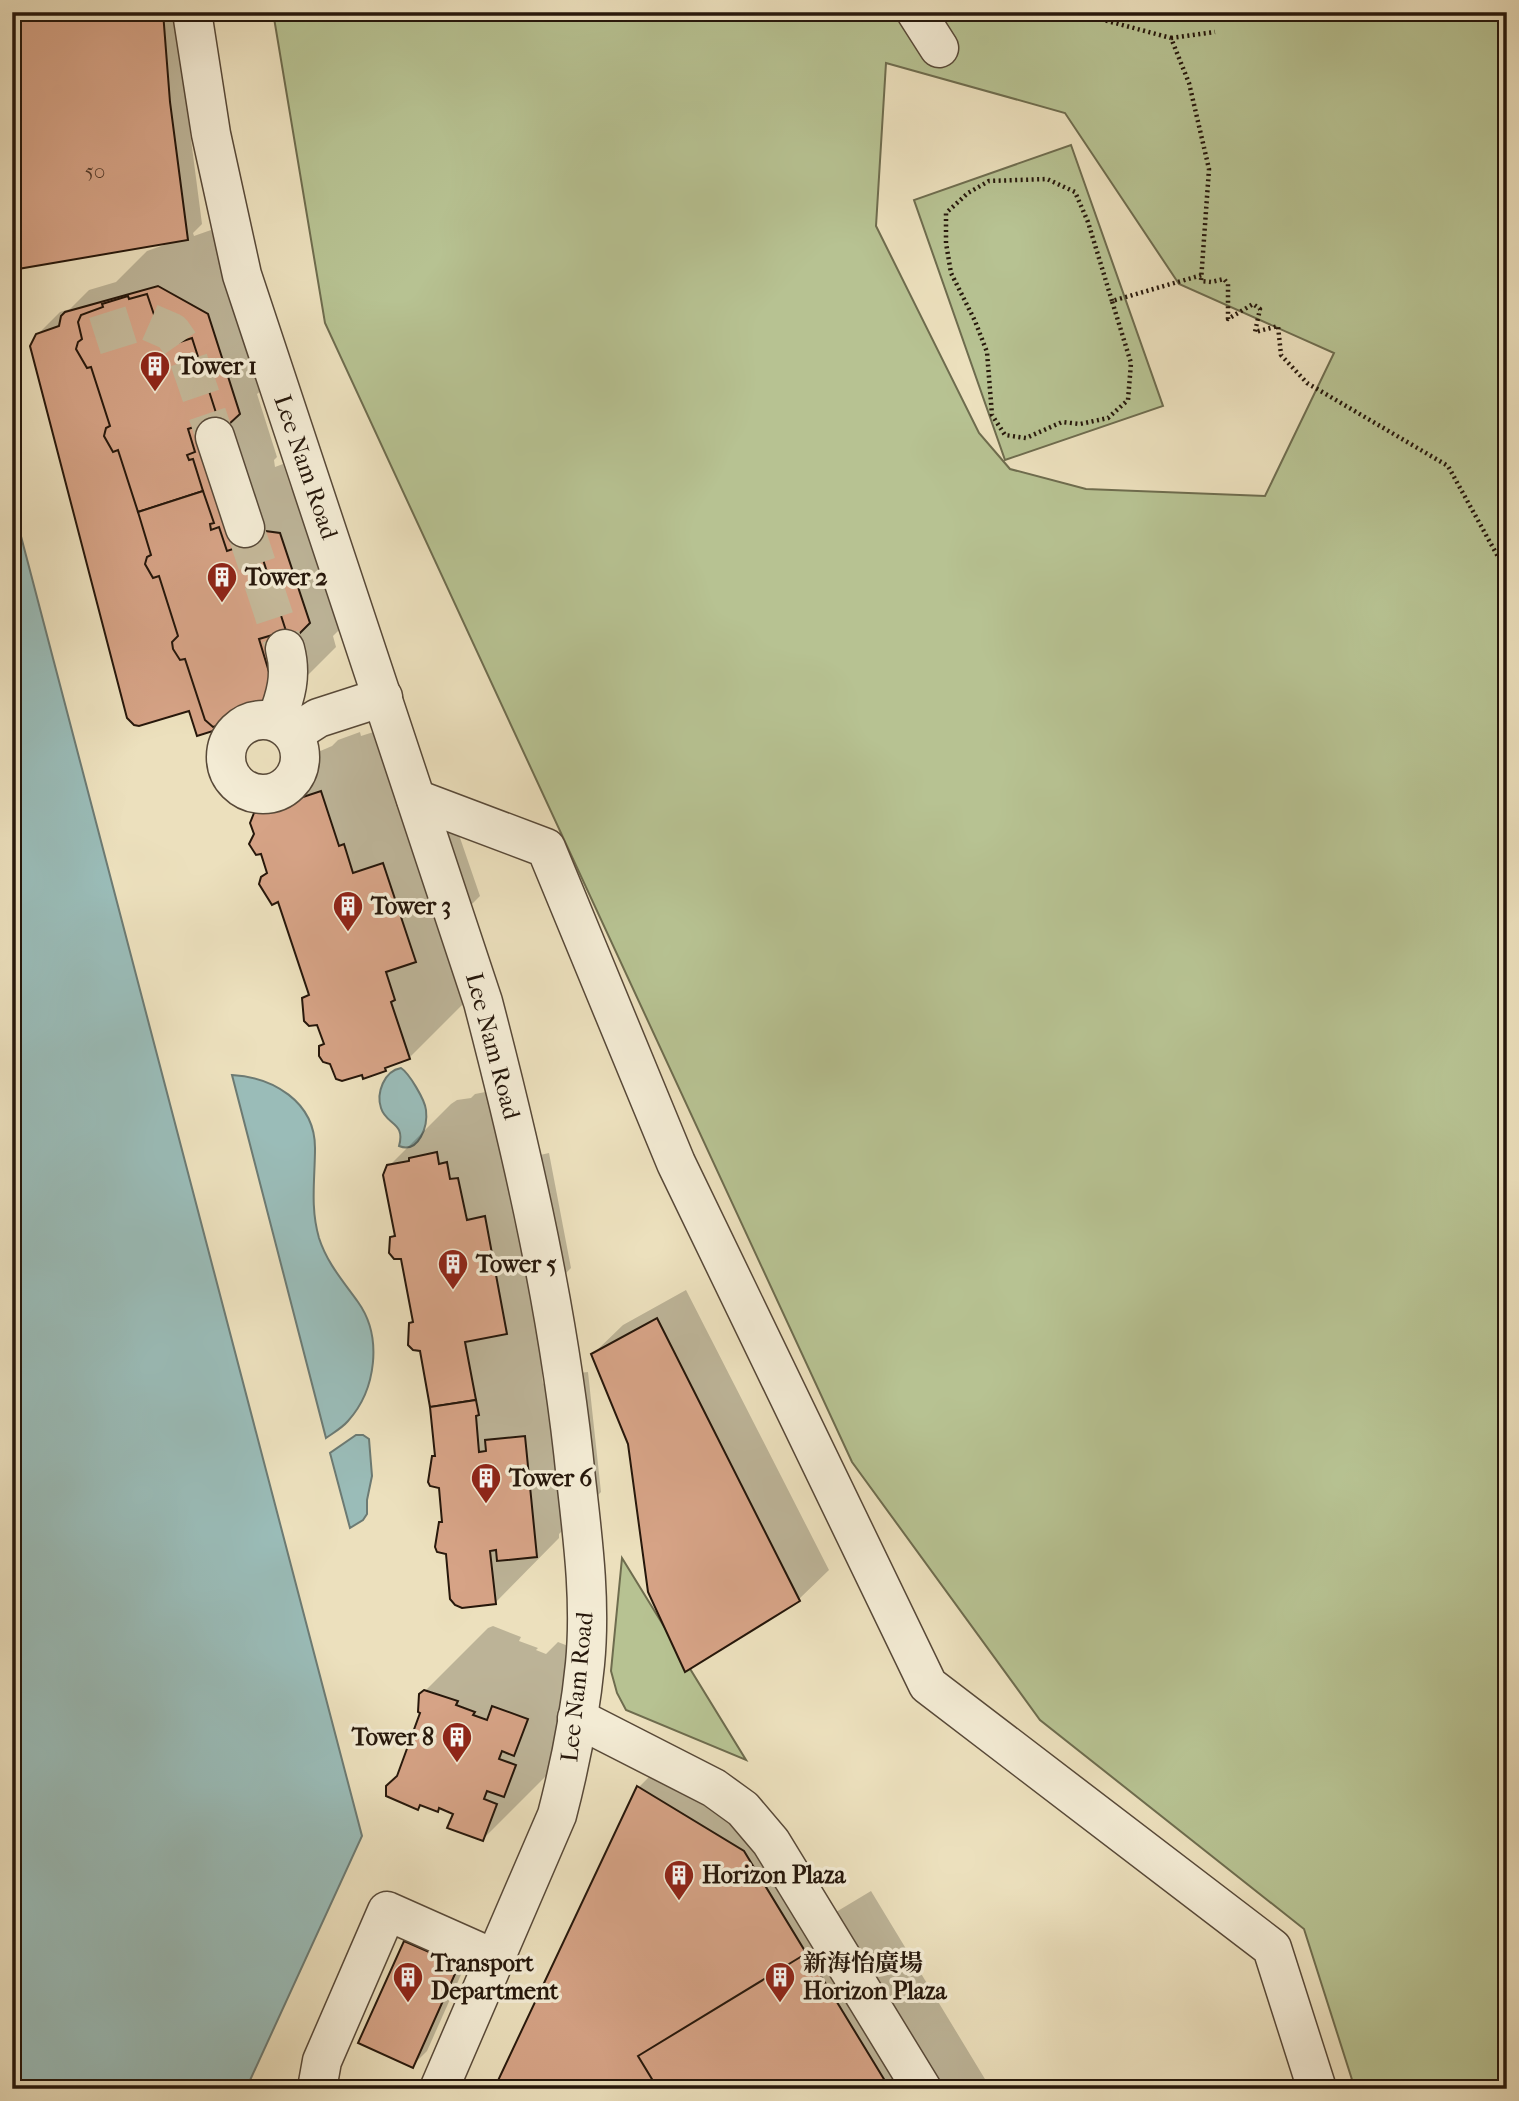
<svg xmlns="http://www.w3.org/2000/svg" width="1519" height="2101" font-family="'IM FELL French Canon','Noto Serif TC',serif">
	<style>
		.green { fill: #b7c292; stroke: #6e6c4e; stroke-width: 2; fill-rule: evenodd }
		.water { fill: #9abcb8; stroke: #6c7a73; stroke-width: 2 }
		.shadow { fill: #0003 }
		.building { fill: #d6a386; stroke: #26170b; stroke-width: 2 }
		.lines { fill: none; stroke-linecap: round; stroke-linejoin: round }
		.minor-tunnel { stroke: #c4b899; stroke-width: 38; stroke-dasharray: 38 19; stroke-linecap: butt }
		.minor-casing { stroke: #584938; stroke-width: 41 }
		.path { stroke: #26170b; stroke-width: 4.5; stroke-dasharray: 2 3.5; stroke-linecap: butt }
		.minor { stroke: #f3ebd4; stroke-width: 38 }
		.labels { text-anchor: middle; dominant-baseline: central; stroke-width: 7; stroke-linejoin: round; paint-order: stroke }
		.number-label { font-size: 21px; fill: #523a2a }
		.poi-label { font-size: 24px; font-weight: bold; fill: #26170b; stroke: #f3ebd4; text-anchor: start }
		.street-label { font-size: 24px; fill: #26170b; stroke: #f3ebd4 }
	</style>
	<rect width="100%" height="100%" fill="#ece0bd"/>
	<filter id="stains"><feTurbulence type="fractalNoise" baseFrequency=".00286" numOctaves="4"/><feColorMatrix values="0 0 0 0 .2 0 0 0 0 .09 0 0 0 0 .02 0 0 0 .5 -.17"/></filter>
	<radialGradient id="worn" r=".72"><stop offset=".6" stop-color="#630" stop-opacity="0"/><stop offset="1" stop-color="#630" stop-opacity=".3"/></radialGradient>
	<g class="green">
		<path d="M273 12H1507V2089H1355L1304 1929 1040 1720 852 1462 325 323ZM886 63 1065 113 1179 284 1334 353 1265 496 1086 489 1010 469 979 433 876 226Z"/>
		<polygon points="1071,145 1163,406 1005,460 914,200"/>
		<polygon points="622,1558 746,1760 626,1710 617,1693 611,1671"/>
	</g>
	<g class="water">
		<polygon points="12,502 362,1836 246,2089 12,2089"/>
		<path d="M401 1068C409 1073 425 1100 426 1110 428 1126 419 1154 399 1146 406 1122 386 1125 381 1108 376 1093 384 1071 401 1068Z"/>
		<path d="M232 1075C272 1077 315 1101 315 1148 315 1179 310 1207 319 1238 327 1263 343 1281 358 1302 383 1337 376 1390 348 1421 342 1428 333 1433 326 1438Z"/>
		<polygon points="356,1435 363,1435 369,1439 372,1476 367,1500 367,1514 363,1520 350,1528 330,1453"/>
	</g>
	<g class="shadow">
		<polygon points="12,12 178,12 184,86 202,224 193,233 194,236 211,230 262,390 257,394 277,457 274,460 275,467 283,464 291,488 321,478 340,629 333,636 336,647 305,678 308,684 285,707 37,335 60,312 70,309 89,290 116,282 147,251 167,244"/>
		<polygon points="386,728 403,783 447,800 480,896 455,921 473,994 409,1058 390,1064 385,1069 363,1073 331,1062 321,1047 325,1043 318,1023 304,998 310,992 256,834 253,817 318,752 332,746 338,740 360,732 361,736"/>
		<polygon points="501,1089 531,1157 549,1153 571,1268 534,1305 543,1349 540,1352 543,1384 551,1376 588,1372 601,1492 559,1534 559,1538 495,1603 447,1552 440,1523 444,1519 440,1487 433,1457 437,1454 432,1406 421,1349 411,1324 414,1320 403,1257 391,1238 396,1233 386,1169 451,1104 457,1100 471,1098 475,1094"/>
		<polygon points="686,1290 829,1570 799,1599 686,1669 630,1444 593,1354 623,1325"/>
		<polygon points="493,1626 521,1637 519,1641 538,1648 536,1650 546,1654 558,1642 591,1655 547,1775 483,1839 455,1813 422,1804 418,1808 399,1777 422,1712 423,1693 488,1628"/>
		<polygon points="668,1758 831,1915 871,1891 991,2089 496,2089 639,1787"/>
		<polygon points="421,1927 472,1950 427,2051 412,2066 361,2042 406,1942"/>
	</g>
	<g class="building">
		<polygon points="12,12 163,12 170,102 188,240 12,270"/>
		<polygon points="158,286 208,314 240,414 203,448 227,526 280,533 310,623 271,662 286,708 197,736 189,711 139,726 134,725 127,718 30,346 36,334 59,326 61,316 65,312"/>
		<polygon points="147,294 165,347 192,338 218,419 188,429 195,452 187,455 189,460 193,459 203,491 138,512 118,450 113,452 104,436 106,428 110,426 91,367 87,368 76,349 78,342 82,339 78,322 81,315 103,307 102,304 128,296 129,299"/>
		<polygon points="203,491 214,523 210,524 211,530 219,527 227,551 257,541 286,631 259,639 276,695 273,713 236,724 235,721 213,727 205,720 185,659 180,660 173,649 172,642 178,636 159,576 153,578 145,564 147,557 151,555 138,512"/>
		<polygon points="321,791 339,846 344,844 353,873 383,863 416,962 386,972 395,1000 391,1002 410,1059 385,1068 386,1071 363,1079 362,1075 342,1081 336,1079 330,1064 323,1062 319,1056 319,1046 324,1044 317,1025 309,1026 304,1021 302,998 309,995 278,902 272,905 259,884 261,877 267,873 261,854 256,855 249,844 254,834 250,823 254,813 272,807 272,803 295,795 297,799"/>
		<polygon points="437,1152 439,1164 447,1162 450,1179 458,1178 467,1220 485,1216 507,1334 465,1342 476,1400 430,1407 420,1351 413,1350 408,1345 409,1323 413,1322 401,1259 394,1259 389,1253 390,1237 395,1236 383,1175 387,1165 409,1161 409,1158"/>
		<polygon points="657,1318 800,1601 685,1672 648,1592 628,1444 591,1354"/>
		<polygon points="476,1400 479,1415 476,1416 479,1452 486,1451 485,1440 525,1436 537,1557 497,1561 496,1550 490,1551 496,1604 462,1608 455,1605 450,1599 446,1554 437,1552 435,1547 439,1522 442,1522 439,1488 430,1486 428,1482 432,1456 435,1456 430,1407"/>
		<polygon points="424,1690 458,1701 456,1705 475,1712 473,1715 487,1720 492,1706 528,1719 514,1756 502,1751 499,1759 516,1765 504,1797 487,1791 484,1799 497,1804 483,1841 447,1828 453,1814 439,1808 438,1812 420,1805 418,1810 386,1796 386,1786 397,1776 420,1713 418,1712 419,1694"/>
		<polygon points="637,1786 744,1851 889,2089 494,2089"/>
		<polygon points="404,1941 459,1965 413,2068 358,2043"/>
		<polygon points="807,1953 890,2089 658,2089 638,2056"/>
	</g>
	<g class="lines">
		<g class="minor-tunnel">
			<polyline points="95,336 136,323 149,322 172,332 186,352 215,437"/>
			<polyline points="245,528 285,649"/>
		</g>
		<g class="minor-casing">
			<g id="minor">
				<path d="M192 12 211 134 242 275 483 1002C524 1159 560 1317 576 1479 583 1540 591 1602 585 1664 580 1715 570 1765 557 1815L439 2089"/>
				<polyline points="916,12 939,48"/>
				<polyline points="215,437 245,528"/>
				<circle cx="263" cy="757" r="37"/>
				<path d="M276 721C286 696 292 675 285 649"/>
				<polyline points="293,734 318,718 383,697"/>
				<polyline points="416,799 546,848 676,1163 928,1685 1272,1948 1317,2089"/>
				<polyline points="577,1718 714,1788 743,1809 771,1842 922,2089"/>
				<polyline points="318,2083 322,2061 387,1911 495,1959"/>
			</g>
		</g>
		<g class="path">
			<polyline points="1074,12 1171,38 1189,83 1209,169 1201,281 1211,282 1224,279 1228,284 1228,319 1253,304 1260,309 1255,332 1278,326 1281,355 1307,383 1448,466 1507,573"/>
			<polyline points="1171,38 1215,32"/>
			<polyline points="1112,301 1088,222 1075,192 1047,179 989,181 968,193 946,213 946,243 951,273 975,321 987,352 992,415 1005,435 1026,438 1062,422 1080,424 1108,418 1128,400 1131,363 1112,301 1202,275"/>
		</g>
		<use href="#minor" class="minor"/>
	</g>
	<defs>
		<g id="building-pin" transform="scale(1.575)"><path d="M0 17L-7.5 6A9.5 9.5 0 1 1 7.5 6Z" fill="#8f2418" stroke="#f3ebd4"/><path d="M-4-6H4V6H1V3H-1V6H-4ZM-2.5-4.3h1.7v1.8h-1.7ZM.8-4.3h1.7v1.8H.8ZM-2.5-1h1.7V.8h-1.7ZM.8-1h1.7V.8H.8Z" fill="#fff"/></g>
	</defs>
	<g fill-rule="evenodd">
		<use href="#building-pin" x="155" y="366"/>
		<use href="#building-pin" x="222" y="577"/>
		<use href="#building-pin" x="348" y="906"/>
		<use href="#building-pin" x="453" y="1264"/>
		<use href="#building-pin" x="486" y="1478"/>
		<use href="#building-pin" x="457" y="1737"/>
		<use href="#building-pin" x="679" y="1875"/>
		<use href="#building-pin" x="408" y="1977"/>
		<use href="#building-pin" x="780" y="1977"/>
	</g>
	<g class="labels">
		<g class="number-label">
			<text x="95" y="171">50</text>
		</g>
		<g class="poi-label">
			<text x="178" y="366">Tower 1</text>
			<text x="245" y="577">Tower 2</text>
			<text x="371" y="906">Tower 3</text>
			<text x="476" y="1264">Tower 5</text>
			<text x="509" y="1478">Tower 6</text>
			<text x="434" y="1737" text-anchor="end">Tower 8</text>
			<text x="702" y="1875">Horizon Plaza</text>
			<text x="431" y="1963">Transport<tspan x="431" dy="28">Department</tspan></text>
			<text x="803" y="1963">新海怡廣場<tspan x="803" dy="28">Horizon Plaza</tspan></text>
		</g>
		<g class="street-label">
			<text transform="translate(306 467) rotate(71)">Lee Nam Road</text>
			<text transform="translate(493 1046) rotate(75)">Lee Nam Road</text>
			<text transform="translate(577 1687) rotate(-84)">Lee Nam Road</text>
		</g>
	</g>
	<rect width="1519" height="2101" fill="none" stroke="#ece0bd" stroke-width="42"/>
	<rect x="14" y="14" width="1491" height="2073" fill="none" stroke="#26170b" stroke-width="3.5"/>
	<rect x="21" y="21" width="1477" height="2059" fill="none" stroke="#26170b" stroke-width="2"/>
	<rect width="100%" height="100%" filter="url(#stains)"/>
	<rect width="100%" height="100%" fill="url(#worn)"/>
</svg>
